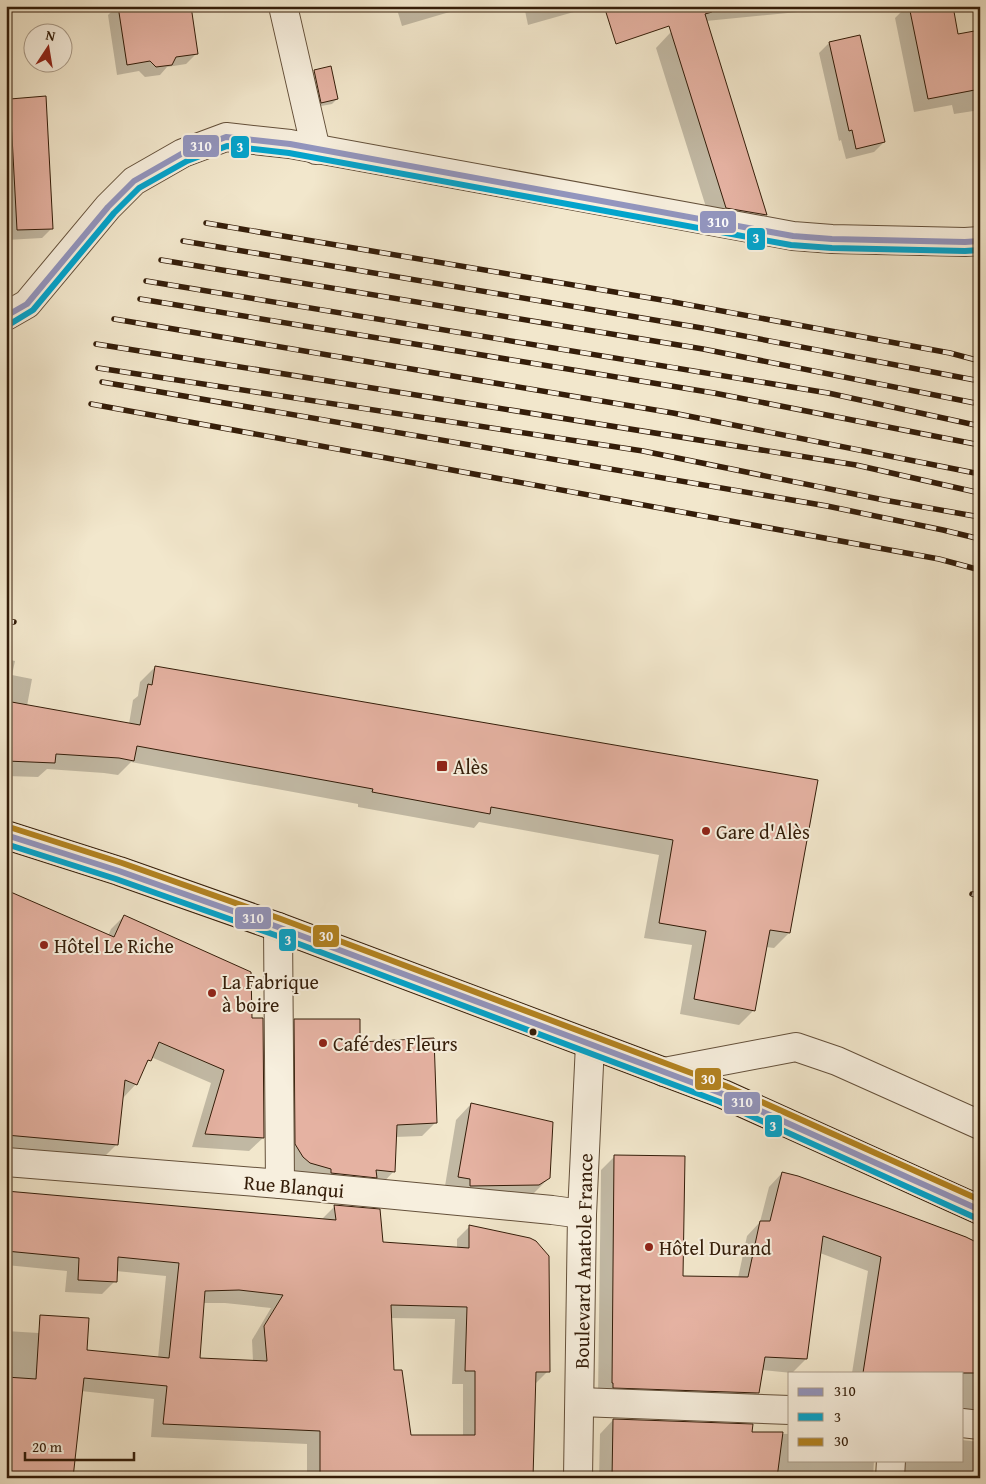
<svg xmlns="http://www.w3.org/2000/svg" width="986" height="1484" font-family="'Gentium Book Plus',serif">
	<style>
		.shadow { fill: #0003; fill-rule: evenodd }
		.building { fill: #e5b2a2; stroke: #341d09; fill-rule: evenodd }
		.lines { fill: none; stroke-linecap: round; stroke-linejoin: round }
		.minor-casing { stroke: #64503a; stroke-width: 30 }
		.major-casing { stroke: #341d09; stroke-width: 30 }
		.minor { stroke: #f7efde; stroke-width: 28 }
		.major { stroke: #f2e7cc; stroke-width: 28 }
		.rail-casing { stroke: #341d09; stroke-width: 5.5 }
		.rail { stroke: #f7efde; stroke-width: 4; stroke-dasharray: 11; stroke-linecap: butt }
		.bus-1-casing { stroke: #f7efde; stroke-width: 10 }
		.bus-2-casing { stroke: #f7efde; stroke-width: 10 }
		.bus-3-casing { stroke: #f7efde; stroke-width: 10 }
		.bus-1 { stroke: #9295be; stroke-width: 6 }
		.bus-2 { stroke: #03a4cc; stroke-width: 6 }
		.bus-3 { stroke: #b28220; stroke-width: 6 }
		.poi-dot { fill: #8f2418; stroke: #f7efde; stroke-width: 2 }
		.bus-dot { fill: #341d09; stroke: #f7efde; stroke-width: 2 }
		.labels { text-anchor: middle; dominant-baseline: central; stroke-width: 4; stroke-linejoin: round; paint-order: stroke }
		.poi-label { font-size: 20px; fill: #341d09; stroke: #f7efde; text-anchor: start }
		.street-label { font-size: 20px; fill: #341d09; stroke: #f7efde }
		.line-badge { stroke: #f7efde; stroke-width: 2 }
		.badge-label { font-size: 14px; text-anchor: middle; font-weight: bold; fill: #fff }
	</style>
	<rect width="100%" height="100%" fill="#f2e7cc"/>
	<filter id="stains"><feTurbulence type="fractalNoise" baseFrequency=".004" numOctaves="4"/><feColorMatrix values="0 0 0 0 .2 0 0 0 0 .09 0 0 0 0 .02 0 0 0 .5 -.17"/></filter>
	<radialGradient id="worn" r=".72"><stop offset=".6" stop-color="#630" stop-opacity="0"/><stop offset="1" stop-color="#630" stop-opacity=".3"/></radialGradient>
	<g class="shadow">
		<polygon points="117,6 189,6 197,53 186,64 167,67 160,75 145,77 139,71 117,75 108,15"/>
		<polygon points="396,6 470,6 402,26"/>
		<polygon points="524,6 595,6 528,25"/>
		<polygon points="691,6 813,6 808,11 706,21 766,215 751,230 711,223 656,48 671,32 702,22"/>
		<polygon points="907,6 951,6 957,35 980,31 980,110 954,114 952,105 914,112 895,18"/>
		<polygon points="829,43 884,142 874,152 846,159 841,140 839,141 819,53"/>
		<polygon points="314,71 337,99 332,104 316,107 309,76"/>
		<polygon points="6,96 9,96 9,100 45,98 52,228 42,238 6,240"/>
		<polygon points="6,659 15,661 12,675 32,679 27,706 129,724 133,700 138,696 140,682 155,667 817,781 789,933 774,948 766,947 754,1010 739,1025 680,1014 692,945 644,938 659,855 479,822 474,828 358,807 358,804 131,762 118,775 104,773 47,769 38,777 6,776"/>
		<polygon points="6,901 108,936 111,929 124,916 251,1020 263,1138 249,1151 192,1147 211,1083 151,1057 145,1066 136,1084 123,1098 117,1144 103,1158 6,1149"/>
		<polygon points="295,1020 359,1043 435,1123 422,1136 395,1137 394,1171 381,1185 297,1175 290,1170 282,1033"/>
		<polygon points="471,1104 549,1178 534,1193 523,1200 444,1192 456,1120"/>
		<polygon points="615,1156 682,1277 738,1278 747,1236 760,1222 769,1187 782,1173 980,1246 980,1431 962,1422 962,1373 852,1373 868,1271 820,1253 806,1359 792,1373 761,1370 757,1393 744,1406 598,1396 601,1170"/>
		<path d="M6 1192 322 1219 335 1206 382 1243 457 1248V1239L470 1226 548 1371 535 1384 532 1478H307V1444L151 1437 154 1399 81 1391 31 1473 129 1478H6V1331L87 1336 85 1351 158 1358 166 1276 116 1271 115 1281 102 1294 65 1292 67 1271 6 1265ZM203 1303H225L271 1308 252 1340 253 1361 199 1359ZM390 1318 455 1319 452 1384H463V1436H410L393 1371Z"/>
		<polygon points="613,1420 751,1433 790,1434 790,1460 874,1460 873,1478 599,1478 600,1434"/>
		<polygon points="962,1440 980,1442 980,1478 893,1478 885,1460 962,1460"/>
	</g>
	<g class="building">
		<polygon points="118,6 191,6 198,54 176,57 172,65 156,67 150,61 127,65"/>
		<polygon points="604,6 711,6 712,12 705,14 767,215 726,208 669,26 616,44"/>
		<polygon points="909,6 953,6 958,34 980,30 980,89 928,99"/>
		<polygon points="860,35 885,142 856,149 852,130 849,131 829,42"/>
		<polygon points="331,66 338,99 321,103 314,70"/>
		<polygon points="46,96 53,229 17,230 10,99"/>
		<polygon points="155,666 818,780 790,933 770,930 755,1011 694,999 706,931 659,923 673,840 491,807 490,814 372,792 373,789 137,746 134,761 119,758 56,754 55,763 6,761 6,701 140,725 148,684 152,685"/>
		<polygon points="6,890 114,937 124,915 251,972 252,1018 263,1018 264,1138 205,1134 224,1070 159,1042 151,1061 148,1060 137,1085 125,1080 118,1145 6,1135"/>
		<polygon points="294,1019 360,1019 360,1042 434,1038 437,1123 397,1125 395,1172 376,1170 377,1178 331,1173 331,1169 310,1163 303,1157 295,1144"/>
		<polygon points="471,1103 553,1122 550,1178 539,1185 470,1186 470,1179 458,1177"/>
		<polygon points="614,1155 685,1156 683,1276 748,1277 760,1221 770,1221 782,1172 798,1176 888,1208 966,1237 980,1244 980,1373 863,1373 881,1257 823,1236 807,1359 765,1357 759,1393 613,1388 613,1383 612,1383"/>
		<path d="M6 1191 336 1220 334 1205 380 1209 383 1242 469 1248V1225L530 1238 536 1241 549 1256 550 1372H536L533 1478H398L399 1475 320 1477V1431L163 1424 167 1386 84 1378 73 1478H6V1377L36 1379 40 1315 89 1318 87 1350 169 1358 179 1263 118 1257 117 1282 78 1280 79 1258 6 1251ZM239 1290 283 1295 264 1326 267 1361 200 1358 205 1291ZM391 1305 467 1307 465 1371H475V1435H411L402 1370H394Z"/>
		<polygon points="613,1419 753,1424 752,1432 783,1432 777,1478 612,1478"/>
	</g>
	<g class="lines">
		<g class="minor-casing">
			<g id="minor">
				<polyline points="283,6 316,150"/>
				<polyline points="6,316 27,304 108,207 134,181 183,153 226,137 290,144 793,236 832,239 965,242 980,241"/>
				<polyline points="278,927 280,1184"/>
				<polyline points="664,1072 796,1047 837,1061 980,1125"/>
				<polyline points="6,1162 280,1184 552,1210 582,1214"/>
				<polyline points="580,1402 790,1410"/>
				<polyline points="962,1423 980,1425"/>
				<polyline points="578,1478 582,1214 590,1044"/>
				<polyline points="890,1478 891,1460"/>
			</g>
		</g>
		<g class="major-casing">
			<polyline id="major" points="6,835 119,871 278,927 723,1094 980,1210"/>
		</g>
		<use href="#minor" class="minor"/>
		<use href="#major" class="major"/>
		<g class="rail-casing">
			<g id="rail">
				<polyline points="206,223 668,301 950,353 980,361"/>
				<polyline points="183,241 702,328 980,381"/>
				<polyline points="161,260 703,349 980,404"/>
				<polyline points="146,281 828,393 980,426"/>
				<polyline points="140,299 714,393 980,445"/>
				<polyline points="114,319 673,413 980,474"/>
				<polyline points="978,336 980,336"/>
				<polyline points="96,344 856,465 980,493"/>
				<polyline points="98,368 643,451 884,500 980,517"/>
				<polyline points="102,382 827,506 943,530 980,539"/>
				<polyline points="91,404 939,559 980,570"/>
				<polyline points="6,621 14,622"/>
				<polyline points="972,894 980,896"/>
			</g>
		</g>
		<use href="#rail" class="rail"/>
		<g class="bus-1-casing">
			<g id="bus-1">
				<polyline points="6,316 27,304 108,207 134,181 183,153 226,137 290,144 793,236 832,239 965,242 980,241"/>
				<polyline points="6,835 119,871 278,927 723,1094 980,1210"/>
			</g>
		</g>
		<g class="bus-2-casing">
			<g id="bus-2">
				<polyline points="10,324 33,310 114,213 139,188 187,161 227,146 289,153 791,245 832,248 965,251 980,250"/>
				<polyline points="6,844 116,879 275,935 720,1102 976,1218"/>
			</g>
		</g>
		<g class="bus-3-casing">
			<polyline id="bus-3" points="9,827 122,863 281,919 726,1086 980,1200"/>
		</g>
		<use href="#bus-1" class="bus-1"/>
		<use href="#bus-2" class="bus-2"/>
		<use href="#bus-3" class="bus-3"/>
	</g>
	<g class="poi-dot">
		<rect x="436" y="760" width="12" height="12" rx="2.5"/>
		<circle cx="706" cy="831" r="5"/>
		<circle cx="44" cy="945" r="5"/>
		<circle cx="212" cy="993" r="5"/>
		<circle cx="323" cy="1043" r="5"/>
		<circle cx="649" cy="1247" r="5"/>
	</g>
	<circle class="bus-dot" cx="533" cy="1032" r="4.5"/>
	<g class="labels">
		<g class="poi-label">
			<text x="453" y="766">Alès</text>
			<text x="716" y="831">Gare d'Alès</text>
			<text x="54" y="945">Hôtel Le Riche</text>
			<text x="222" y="981">La Fabrique<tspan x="222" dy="23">à boire</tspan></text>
			<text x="333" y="1043">Café des Fleurs</text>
			<text x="659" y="1247">Hôtel Durand</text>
		</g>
		<g class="street-label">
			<text transform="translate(294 1186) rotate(5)">Rue Blanqui</text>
			<text transform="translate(583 1261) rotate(-89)">Boulevard Anatole France</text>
		</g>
	</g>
	<g class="line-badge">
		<rect x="182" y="134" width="38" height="24" rx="5" fill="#9295be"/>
		<rect x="230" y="135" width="20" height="24" rx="5" fill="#03a4cc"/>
		<rect x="699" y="210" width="38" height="24" rx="5" fill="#9295be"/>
		<rect x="746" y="227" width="20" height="24" rx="5" fill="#03a4cc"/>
		<rect x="234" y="906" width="38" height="24" rx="5" fill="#9295be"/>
		<rect x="312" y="924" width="28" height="24" rx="5" fill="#b28220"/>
		<rect x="278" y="928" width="19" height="24" rx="5" fill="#03a4cc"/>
		<rect x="694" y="1067" width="28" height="24" rx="5" fill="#b28220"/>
		<rect x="723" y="1091" width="38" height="24" rx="5" fill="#9295be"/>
		<rect x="764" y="1114" width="19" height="24" rx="5" fill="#03a4cc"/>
	</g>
	<g class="badge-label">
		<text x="201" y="151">310</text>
		<text x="240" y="152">3</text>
		<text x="718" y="227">310</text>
		<text x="756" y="243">3</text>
		<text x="253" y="923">310</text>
		<text x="326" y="941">30</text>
		<text x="288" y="945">3</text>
		<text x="708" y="1084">30</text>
		<text x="742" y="1107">310</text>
		<text x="773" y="1131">3</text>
	</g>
	<rect width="986" height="1484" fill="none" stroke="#f2e7cc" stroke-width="25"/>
	<rect x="8" y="8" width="971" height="1469" fill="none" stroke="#341d09" stroke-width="2.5"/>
	<rect x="12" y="12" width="961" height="1459" fill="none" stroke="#341d09"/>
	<rect x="788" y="1372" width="175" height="90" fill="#f7efde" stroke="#a99b89"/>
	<rect x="798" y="1388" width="25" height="8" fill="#9295be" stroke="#a99b89"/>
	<text x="834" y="1396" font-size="15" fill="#341d09">310</text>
	<rect x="798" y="1413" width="25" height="8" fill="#03a4cc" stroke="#a99b89"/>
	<text x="834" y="1422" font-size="15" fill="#341d09">3</text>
	<rect x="798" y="1438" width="25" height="8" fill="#b28220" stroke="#a99b89"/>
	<text x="834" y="1446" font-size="15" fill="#341d09">30</text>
	<g transform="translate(48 48) rotate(12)"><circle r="24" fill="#f7efde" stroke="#a99b89"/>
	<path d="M0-4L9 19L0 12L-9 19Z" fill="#8f2418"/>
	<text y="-8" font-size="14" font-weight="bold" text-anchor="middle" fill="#341d09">N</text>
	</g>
	<path d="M25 1452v8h109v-8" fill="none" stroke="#341d09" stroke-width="2.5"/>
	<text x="32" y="1452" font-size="15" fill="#341d09" stroke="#f7efde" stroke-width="4" paint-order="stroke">20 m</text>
	<rect width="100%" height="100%" filter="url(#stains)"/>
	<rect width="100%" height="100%" fill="url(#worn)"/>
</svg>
